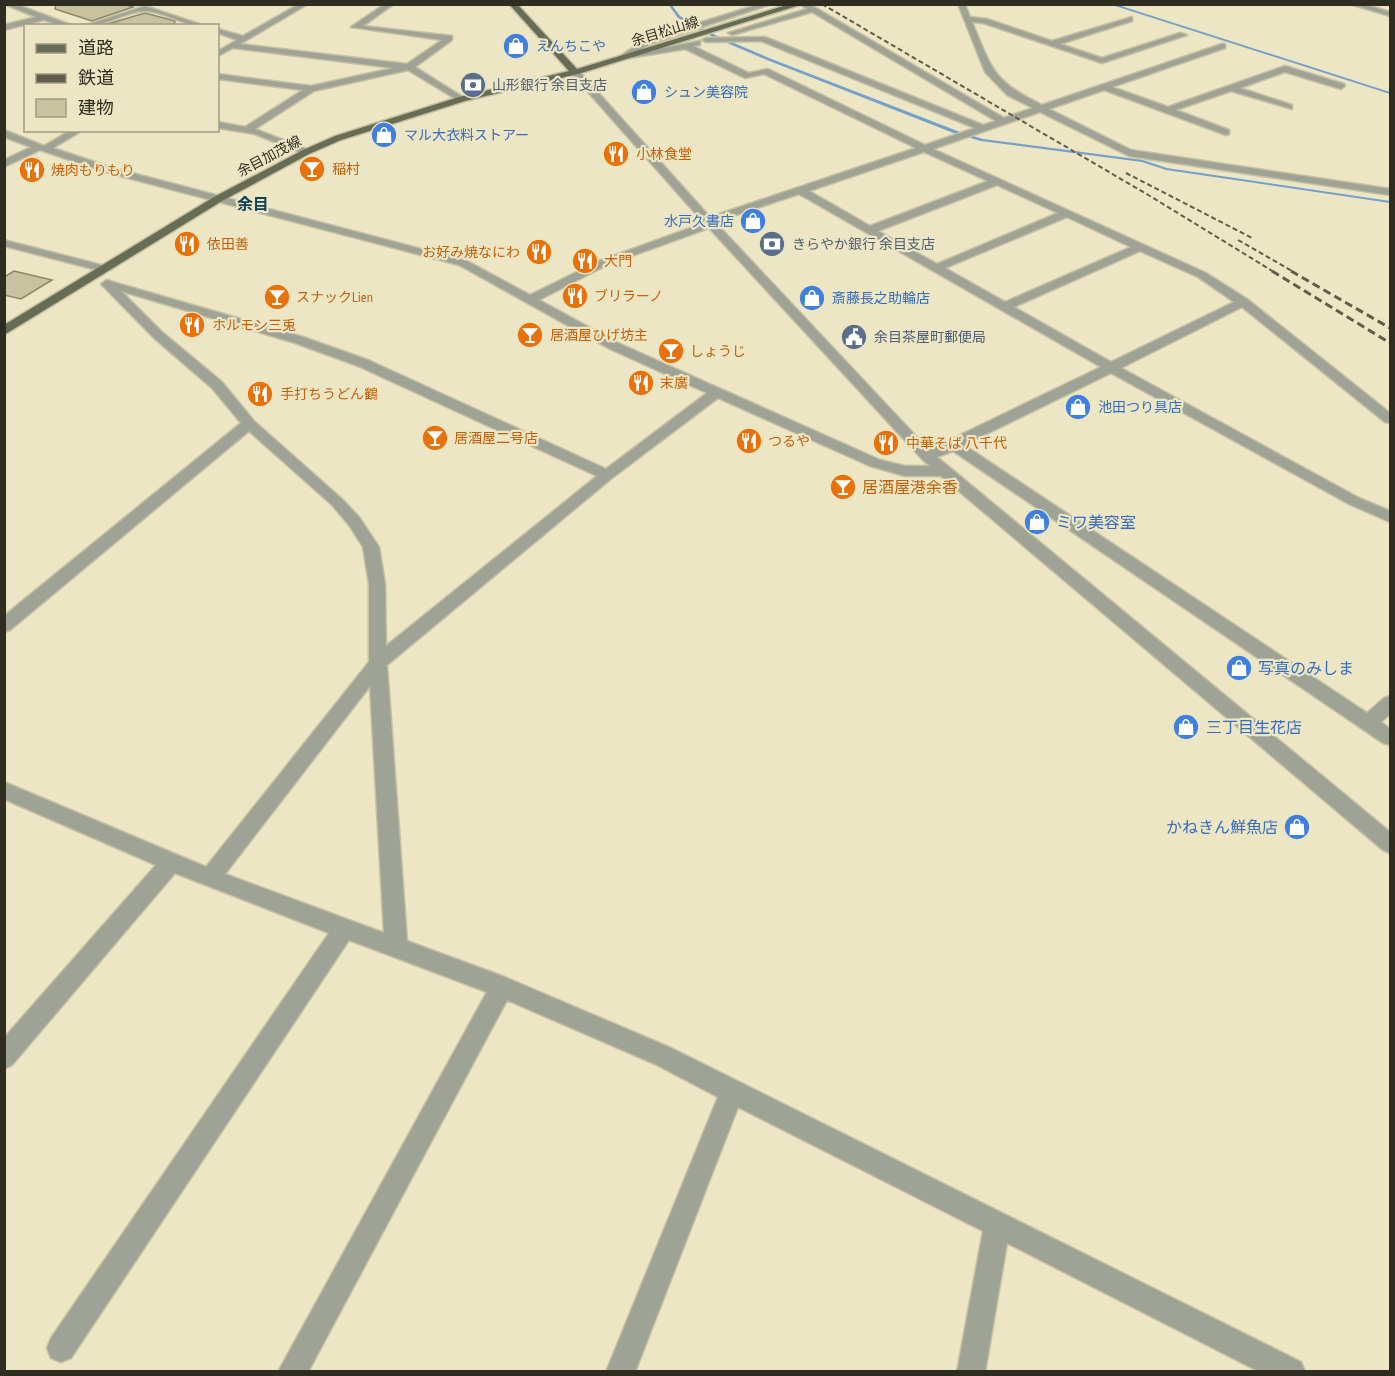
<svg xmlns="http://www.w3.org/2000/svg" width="1395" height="1376" font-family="'PT Sans Narrow','Noto Sans JP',sans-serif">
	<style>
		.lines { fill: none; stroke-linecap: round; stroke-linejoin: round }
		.stream { fill: #74a0c9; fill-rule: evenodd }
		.building { fill: #c7c2a0; stroke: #8c8767; stroke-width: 1.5 }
		.minor-casing { stroke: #c6c1a3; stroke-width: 3 }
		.major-casing { stroke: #c6c1a3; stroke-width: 3 }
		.minor { fill: #9fa395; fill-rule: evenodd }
		.major { fill: #666d54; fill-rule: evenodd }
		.rail-far1 { stroke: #605d4a; stroke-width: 2; stroke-dasharray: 5 3; stroke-linecap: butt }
		.rail { stroke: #605d4a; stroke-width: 3; stroke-dasharray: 8 4.5; stroke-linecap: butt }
		.labels { text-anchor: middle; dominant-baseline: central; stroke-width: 4.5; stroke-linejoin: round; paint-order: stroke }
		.far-street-label { font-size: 14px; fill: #2f2d20; stroke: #ece6c4 }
		.far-shop-label { font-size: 14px; fill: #366cbe; stroke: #ece6c4; text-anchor: start }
		.far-service-label { font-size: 14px; fill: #4e5e75; stroke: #ece6c4; text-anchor: start }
		.far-food-label { font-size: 14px; fill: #c56008; stroke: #ece6c4; text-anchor: start }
		.far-quarter-label { font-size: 16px; font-weight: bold; fill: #114155; stroke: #ece6c4 }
		.food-label { font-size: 16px; fill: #c56008; stroke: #ece6c4; text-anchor: start }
		.shop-label { font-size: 16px; fill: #366cbe; stroke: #ece6c4; text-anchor: start }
	</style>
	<rect width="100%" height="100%" fill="#ece6c4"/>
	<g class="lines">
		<g class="stream">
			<polygon points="668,4 671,4 680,16 715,35 769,58 960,132 983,139 1143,160 1167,168 1390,201 1390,203 1166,170 1142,162 981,141 956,134 767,60 713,37 678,18"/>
			<polygon points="1115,4 1390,92 1390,94 1109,4"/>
		</g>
	</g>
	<g class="building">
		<polygon points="56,4 124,4 133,7 92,21 55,9"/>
		<polygon points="145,13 175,21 174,26 104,25"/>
		<polygon points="14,271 52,280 21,299 4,295 4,277"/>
	</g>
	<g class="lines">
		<g class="minor-casing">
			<g id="minor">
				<polygon points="4,4 15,4 74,26 61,26 44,20 4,30 4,25 36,17"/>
				<polygon points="299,4 308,4 240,44 407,64 442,40 351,27 385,4 394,4 363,26 452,36 452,40 415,67 466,99 459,101 408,70 314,91 255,129 309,150 311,152 306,155 255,134 218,128 218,122 245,127 303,90 218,79 218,74 311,86 394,68 233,48 218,56 218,51 237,40 218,33 218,29 243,36"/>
				<path d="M760 4H772L650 44 635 53 700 41V45L693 46 749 73 768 69 925 145 975 128 761 41 706 42 702 40 706 38 765 37 983 125 996 121 812 12 732 35 728 33 807 9 800 4H809L1004 118 1033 108 1007 95 985 72 958 4H965L970 17 987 19 1052 41 1132 17V21L1060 44 1102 58 1180 33 1187 35 1102 63 983 23 972 22C992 70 993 81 1042 105L1222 44H1225V48L1112 87 1168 107 1285 66 1344 84 1345 86 1341 89 1285 72 1240 88 1292 105V109L1231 91 1176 110 1229 130V134L1226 135 1104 90 1049 109 1131 150 1390 189V195L1129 156 1040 112 933 149 1206 273 1247 299 1390 413V423L1385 422 1242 307 1121 368 1359 498 1390 511V522L1349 504 1111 373 964 445 1367 713 1384 698 1390 696V714L1381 722 1390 729V745L1383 743 953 451 937 457 1390 832V853L1383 850 941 476H905L870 466 718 398 612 478 387 665 407 941 502 976 671 1048 1301 1362 1305 1372H1260L1007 1243 985 1372H957L983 1231 738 1107 635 1372H606L718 1097 655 1064 507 1000 308 1372H278L487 992 349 940 71 1358 61 1362 51 1358 47 1348 51 1338 329 933 175 873 12 1065 4 1069V1038L156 865 4 799V782L206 867 369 662V584L363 547 349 525 332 505 249 431 10 630 4 632V616L241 423 212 388 154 338 101 284 107 280 113 282 303 337 368 360 606 469 707 393 610 349 459 265 105 172 40 150 4 167V160L31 147 4 137V130L44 146 71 130H83L53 148 113 168 467 261 530 295 599 261 704 223 572 74V70H578L710 217 916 148 764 74 745 78 685 49 623 59 619 57 644 40ZM924 152 988 181 870 226 809 191ZM997 185 1058 213 937 264 878 231ZM799 194 1101 367 929 450 715 222ZM1067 217 1131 247 1005 302 945 268ZM709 228 922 459 930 466H905L880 460 618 343 539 300 607 265ZM1140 251 1198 277 1234 302 1111 362 1014 307ZM121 291 295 343 358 366 597 476 386 646 385 584 379 547 359 517 342 499 254 421 222 382 162 332ZM370 686 384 933 225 874Z"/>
				<polygon points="1350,4 1363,4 1390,12 1390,16"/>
				<path d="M145 6 205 26C183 26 160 10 145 11 127 11 107 26 84 26Z"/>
				<polygon points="4,240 109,267 111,269 105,272 4,246"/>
			</g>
		</g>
		<g class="major-casing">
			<polygon id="major" points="509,4 517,4 577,69 790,4 800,5 578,74 465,101 341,140 309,154 222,201 4,335 4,325 214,197 303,150 335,136 459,97 569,71"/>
		</g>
		<use href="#minor" class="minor"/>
		<use href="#major" class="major"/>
		<g class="rail-far1">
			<polyline points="822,4 1150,196 1274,272"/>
			<polyline points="1126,173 1254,239"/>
			<polyline points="1238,240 1294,272"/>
		</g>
		<g class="rail">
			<polyline points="1272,271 1390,343"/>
			<polyline points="1291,271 1390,328"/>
		</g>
	</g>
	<defs>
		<g id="shop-disc" transform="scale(1.35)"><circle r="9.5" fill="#3f7fe0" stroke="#ece6c4"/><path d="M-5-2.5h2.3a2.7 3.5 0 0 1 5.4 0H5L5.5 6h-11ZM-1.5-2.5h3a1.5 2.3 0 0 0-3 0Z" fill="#fff"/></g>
		<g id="bank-disc" transform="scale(1.35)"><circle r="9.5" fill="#5c6f8a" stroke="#ece6c4"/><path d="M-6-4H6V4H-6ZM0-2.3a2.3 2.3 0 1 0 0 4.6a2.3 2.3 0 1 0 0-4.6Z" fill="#fff"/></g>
		<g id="restaurant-disc" transform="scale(1.35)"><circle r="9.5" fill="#e8710a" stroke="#ece6c4"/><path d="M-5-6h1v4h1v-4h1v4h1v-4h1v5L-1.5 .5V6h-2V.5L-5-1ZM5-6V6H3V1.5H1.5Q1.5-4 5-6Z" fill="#fff"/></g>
		<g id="bar-disc" transform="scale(1.35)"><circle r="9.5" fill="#e8710a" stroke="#ece6c4"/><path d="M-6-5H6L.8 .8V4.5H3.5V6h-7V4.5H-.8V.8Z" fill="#fff"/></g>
		<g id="civic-disc" transform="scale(1.35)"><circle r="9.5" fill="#5c6f8a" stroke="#ece6c4"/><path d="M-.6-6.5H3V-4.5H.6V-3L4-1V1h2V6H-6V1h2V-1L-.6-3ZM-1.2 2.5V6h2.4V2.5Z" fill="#fff"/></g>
	</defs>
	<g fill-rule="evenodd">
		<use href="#shop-disc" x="516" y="46"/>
		<use href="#bank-disc" x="473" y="85"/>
		<use href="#shop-disc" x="644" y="92"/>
		<use href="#shop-disc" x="384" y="135"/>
		<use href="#restaurant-disc" x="616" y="154"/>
		<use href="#bar-disc" x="312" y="169"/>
		<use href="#restaurant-disc" x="32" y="170"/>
		<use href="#shop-disc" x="753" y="221"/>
		<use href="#restaurant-disc" x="187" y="244"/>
		<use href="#bank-disc" x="772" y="244"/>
		<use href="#restaurant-disc" x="539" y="252"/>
		<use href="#restaurant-disc" x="585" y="261"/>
		<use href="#restaurant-disc" x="575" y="296"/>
		<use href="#bar-disc" x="277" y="297"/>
		<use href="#shop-disc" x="812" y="298"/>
		<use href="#restaurant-disc" x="192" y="325"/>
		<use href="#bar-disc" x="530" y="335"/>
		<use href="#civic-disc" x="854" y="337"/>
		<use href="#bar-disc" x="671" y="351"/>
		<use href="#restaurant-disc" x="641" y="383"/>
		<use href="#restaurant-disc" x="260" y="394"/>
		<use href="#shop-disc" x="1078" y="407"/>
		<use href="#bar-disc" x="435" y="438"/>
		<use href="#restaurant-disc" x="749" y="441"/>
		<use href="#restaurant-disc" x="886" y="443"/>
		<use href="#bar-disc" x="843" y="487"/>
		<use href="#shop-disc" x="1037" y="522"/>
		<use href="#shop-disc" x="1239" y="668"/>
		<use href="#shop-disc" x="1186" y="727"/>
		<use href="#shop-disc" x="1297" y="827"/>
	</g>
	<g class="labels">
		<g class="far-street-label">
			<text transform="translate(665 31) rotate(-17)">余目松山線</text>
			<text transform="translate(269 156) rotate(-28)">余目加茂線</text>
		</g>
		<g class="far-shop-label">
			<text x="536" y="46">えんちこや</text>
			<text x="664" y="92">シュン美容院</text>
			<text x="404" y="135">マル大衣料ストアー</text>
			<text x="734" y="221" text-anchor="end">水戸久書店</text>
			<text x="832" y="298">斎藤長之助輪店</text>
			<text x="1098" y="407">池田つり具店</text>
		</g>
		<g class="far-service-label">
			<text x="492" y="85">山形銀行 余目支店</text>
			<text x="792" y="244">きらやか銀行 余目支店</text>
			<text x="874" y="337">余目茶屋町郵便局</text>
		</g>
		<g class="far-food-label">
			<text x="636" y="154">小林食堂</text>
			<text x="332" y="169">稲村</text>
			<text x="51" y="170">焼肉もりもり</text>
			<text x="207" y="244">依田善</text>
			<text x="520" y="252" text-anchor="end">お好み焼なにわ</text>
			<text x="604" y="261">大門</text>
			<text x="594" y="296">ブリラーノ</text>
			<text x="296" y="297">スナックLien</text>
			<text x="212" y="325">ホルモン三兎</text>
			<text x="550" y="335">居酒屋ひげ坊主</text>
			<text x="690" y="351">しょうじ</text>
			<text x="660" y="383">末廣</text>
			<text x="280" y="394">手打ちうどん鶴</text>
			<text x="454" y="438">居酒屋二号店</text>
			<text x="768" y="441">つるや</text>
			<text x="906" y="443">中華そば 八千代</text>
		</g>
		<g class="far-quarter-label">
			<text x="253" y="204">余目</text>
		</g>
		<g class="food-label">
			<text x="862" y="487">居酒屋港余香</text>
		</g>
		<g class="shop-label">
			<text x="1056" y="522">ミワ美容室</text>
			<text x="1258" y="668">写真のみしま</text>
			<text x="1206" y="727">三丁目生花店</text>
			<text x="1278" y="827" text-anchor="end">かねきん鮮魚店</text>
		</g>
	</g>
	<rect width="1395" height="1376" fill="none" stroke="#2f2d20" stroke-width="12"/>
	<rect x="24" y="24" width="195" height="108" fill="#ece6c4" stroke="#a09c82" stroke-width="1.5"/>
	<rect x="36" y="44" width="30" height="9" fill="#666d54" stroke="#a09c82" stroke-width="1.5"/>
	<text x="78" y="54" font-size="18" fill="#2f2d20">道路</text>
	<rect x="36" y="74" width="30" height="9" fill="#605d4a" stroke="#a09c82" stroke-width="1.5"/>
	<text x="78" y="84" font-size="18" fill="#2f2d20">鉄道</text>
	<rect x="36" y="99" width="30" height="18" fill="#c7c2a0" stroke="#a09c82" stroke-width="1.5"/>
	<text x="78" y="114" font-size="18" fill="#2f2d20">建物</text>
</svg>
